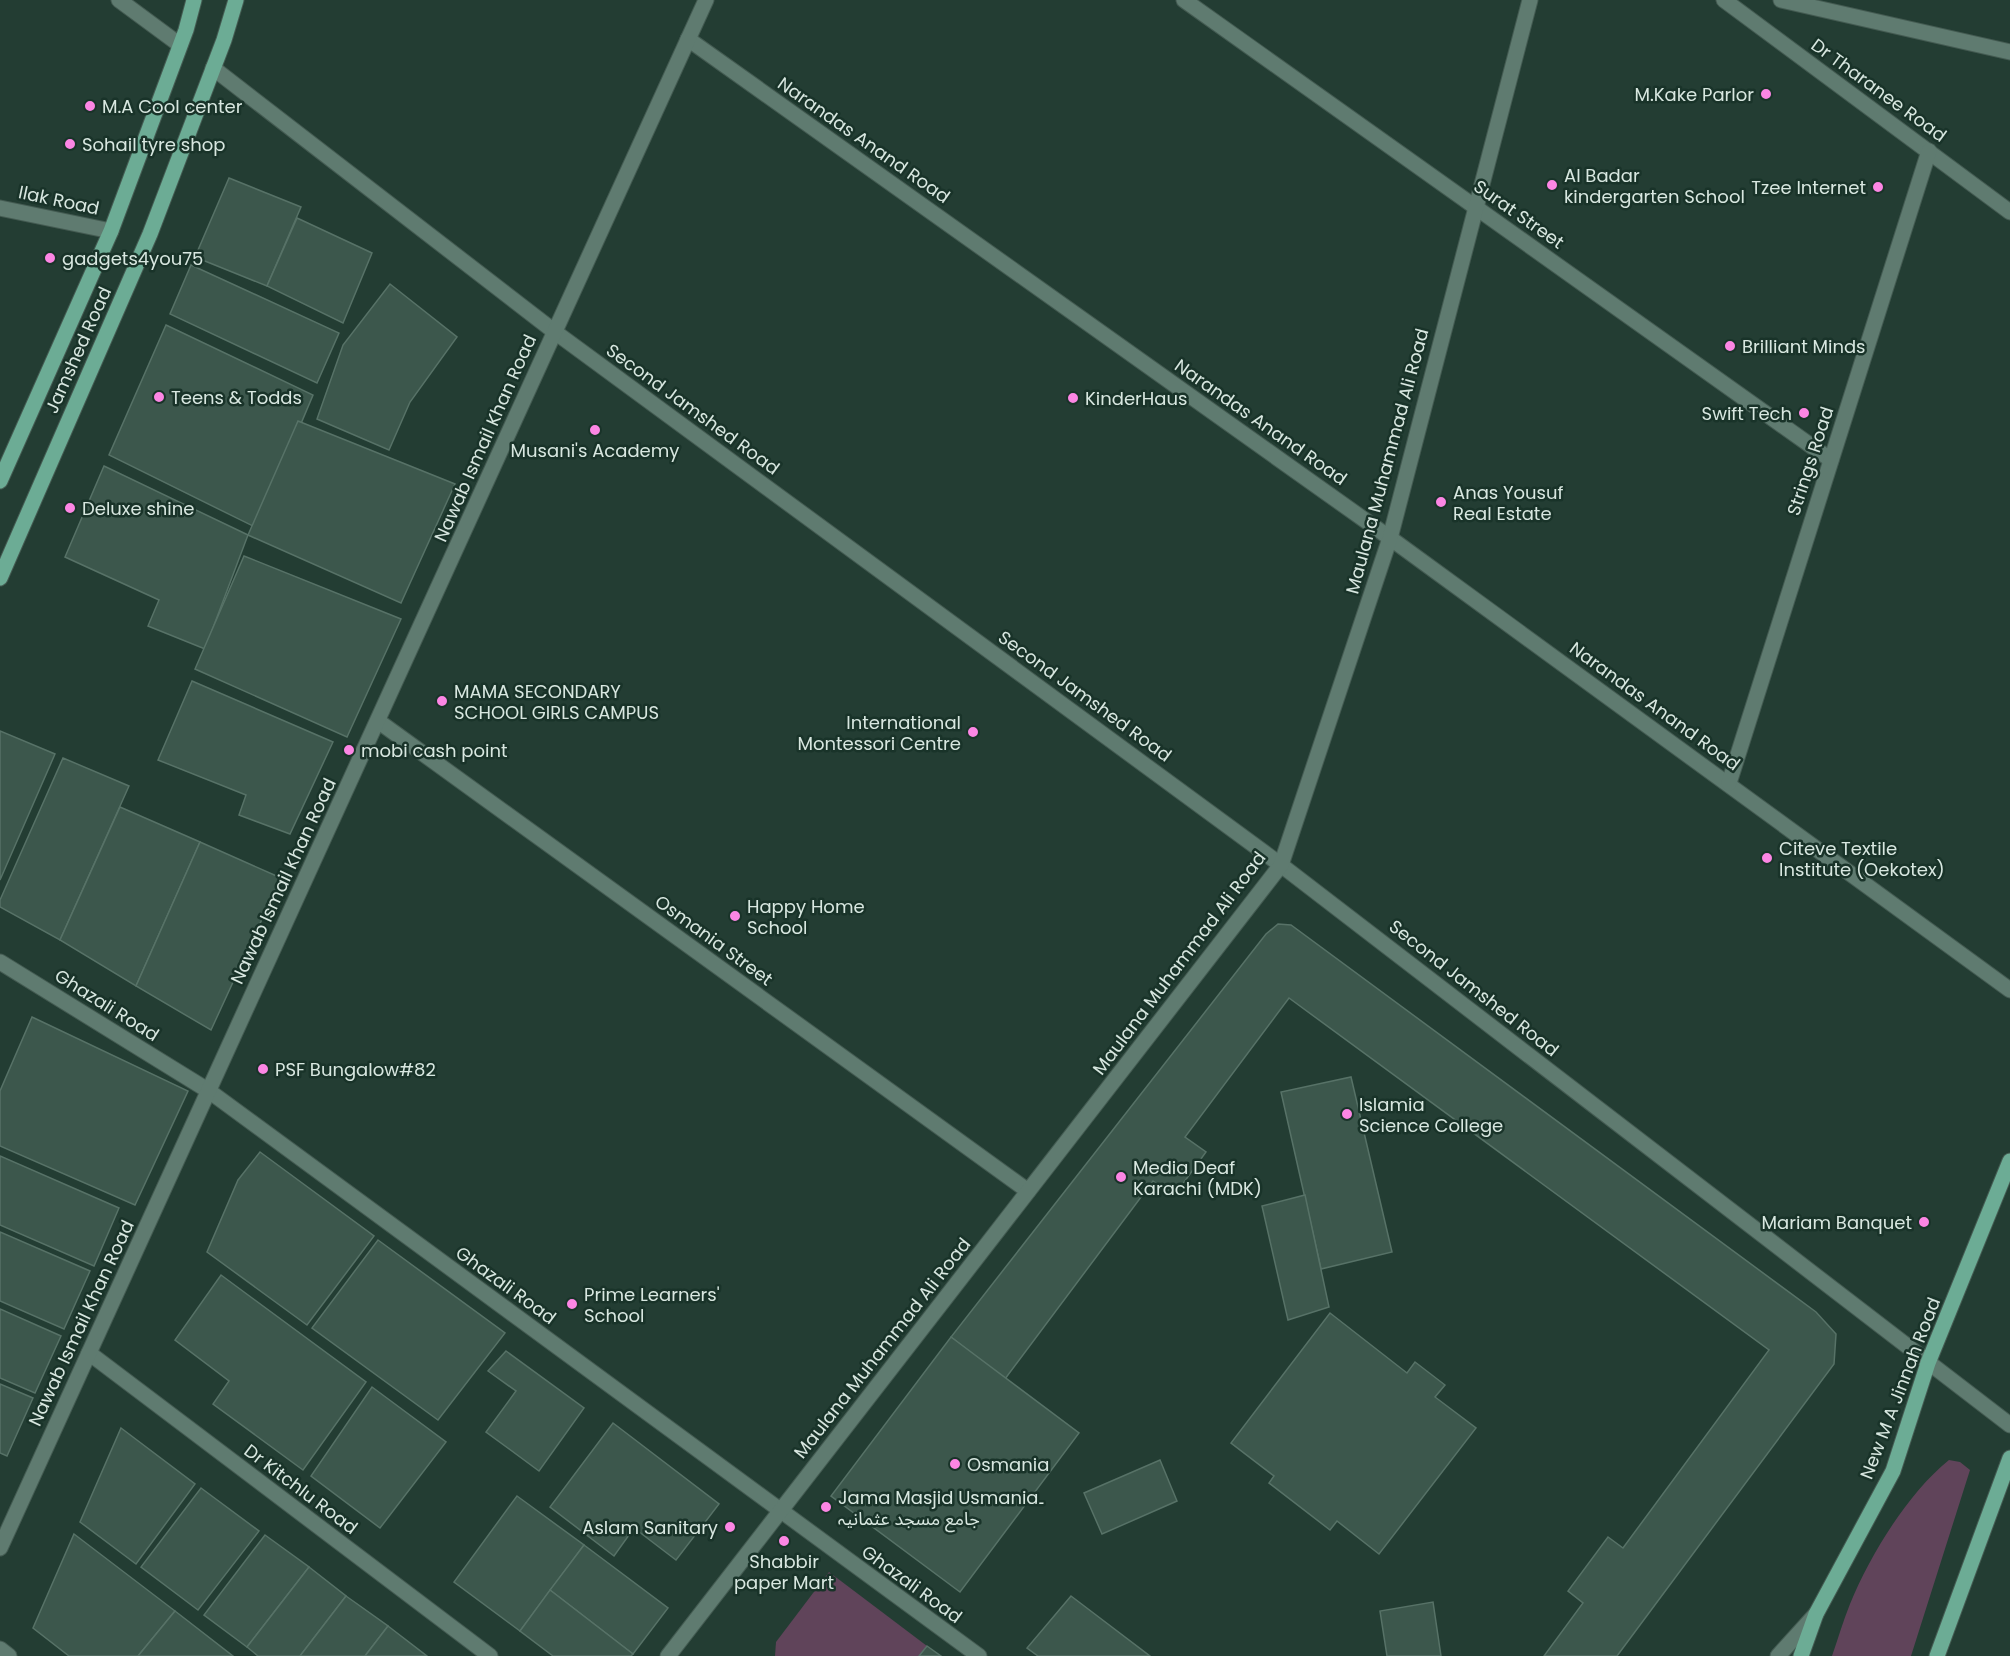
<svg xmlns="http://www.w3.org/2000/svg" width="2010" height="1656" font-family="Poppins,'Noto Sans Arabic',sans-serif">
	<style>
		.green { fill: #60445a }
		.building { fill: #3c574c; stroke: #577267; stroke-width: 1.5 }
		.lines { fill: none; stroke-linecap: round; stroke-linejoin: round }
		.minor-casing { stroke: #445b52; stroke-width: 17 }
		.major-casing { stroke: #445b52; stroke-width: 17 }
		.minor { stroke: #5f7b70; stroke-width: 15 }
		.major { stroke: #6cac95; stroke-width: 15 }
		.poi-dot { fill: #fc86e4; stroke: #193329; stroke-width: 2 }
		.labels { text-anchor: middle; dominant-baseline: central; stroke-width: 5; stroke-linejoin: round; paint-order: stroke }
		.street-label { font-size: 18px; fill: #d8e7e0; stroke: #193329 }
		.poi-label { font-size: 18px; fill: #d8e7e0; stroke: #193329; text-anchor: start }
	</style>
	<rect width="100%" height="100%" fill="#233d33"/>
	<g class="green">
		<path d="M1949 1460 1960 1462 1970 1470 1911 1656H1832C1838 1639 1843 1621 1850 1604 1870 1555 1908 1493 1949 1460Z"/>
		<polygon points="829,1572 927,1646 919,1656 775,1656 776,1642"/>
	</g>
	<g class="building">
		<polygon points="229,178 301,207 267,286 195,257"/>
		<polygon points="297,218 372,253 343,323 267,286"/>
		<polygon points="191,265 339,333 317,383 170,314"/>
		<polygon points="390,284 457,337 410,402 389,450 317,419 343,345"/>
		<polygon points="166,325 313,395 257,528 109,455"/>
		<polygon points="298,421 455,484 401,603 248,535"/>
		<polygon points="104,466 248,535 205,649 148,626 159,600 65,557"/>
		<polygon points="244,556 401,619 347,737 195,669"/>
		<polygon points="192,681 333,742 290,834 239,815 246,795 158,760"/>
		<polygon points="0,731 55,754 0,880"/>
		<polygon points="63,758 129,786 60,940 0,907 0,900"/>
		<polygon points="120,807 200,842 136,986 60,940"/>
		<polygon points="200,842 281,878 211,1030 136,986"/>
		<polygon points="1278,924 1291,925 1816,1312 1836,1334 1834,1364 1617,1656 1544,1656 1583,1603 1568,1591 1608,1537 1623,1548 1769,1350 1289,998 1185,1137 1206,1152 1174,1196 1153,1181 1005,1379 951,1337 1266,934"/>
		<polygon points="32,1017 188,1091 135,1205 0,1146 0,1091"/>
		<polygon points="1351,1077 1392,1252 1321,1269 1281,1092"/>
		<polygon points="260,1152 374,1236 307,1325 207,1252 238,1180"/>
		<polygon points="0,1156 119,1208 94,1266 0,1225"/>
		<polygon points="1305,1195 1329,1307 1288,1320 1262,1206"/>
		<polygon points="0,1232 90,1271 64,1329 0,1301"/>
		<polygon points="378,1240 505,1333 438,1420 312,1328"/>
		<polygon points="221,1275 366,1382 303,1470 213,1404 229,1381 175,1340"/>
		<polygon points="0,1309 61,1336 35,1393 0,1378"/>
		<polygon points="1330,1313 1407,1373 1415,1362 1445,1385 1435,1397 1476,1428 1379,1554 1337,1521 1330,1530 1269,1483 1274,1476 1231,1443"/>
		<polygon points="951,1337 1079,1433 960,1592 831,1496"/>
		<polygon points="506,1351 584,1408 539,1471 486,1432 516,1391 488,1371"/>
		<polygon points="0,1384 33,1398 7,1456 0,1453"/>
		<polygon points="372,1387 446,1442 380,1528 311,1476"/>
		<polygon points="613,1423 719,1504 676,1560 634,1528 614,1556 550,1507"/>
		<polygon points="121,1428 195,1484 136,1564 80,1522"/>
		<polygon points="1160,1460 1177,1501 1102,1534 1084,1493"/>
		<polygon points="201,1488 259,1531 198,1610 141,1567"/>
		<polygon points="517,1496 584,1545 520,1631 454,1582"/>
		<polygon points="74,1534 175,1611 138,1656 69,1656 33,1628"/>
		<polygon points="265,1535 309,1567 247,1647 204,1615"/>
		<polygon points="584,1545 668,1608 633,1654 550,1590"/>
		<polygon points="309,1567 346,1596 300,1656 258,1656 247,1647"/>
		<polygon points="550,1590 633,1654 631,1656 553,1656 520,1631"/>
		<polygon points="346,1596 388,1626 365,1656 300,1656"/>
		<polygon points="1071,1596 1150,1656 1038,1656 1027,1648"/>
		<polygon points="1433,1602 1441,1656 1387,1656 1380,1611"/>
		<polygon points="175,1611 233,1656 138,1656"/>
		<polygon points="388,1626 427,1656 365,1656"/>
		<polygon points="927,1646 941,1656 919,1656"/>
	</g>
	<g class="lines">
		<g class="minor-casing">
			<g id="minor">
				<polyline points="119,0 180,45"/>
				<polyline points="1184,0 1831,460"/>
				<polyline points="1724,0 2010,212"/>
				<polyline points="1781,0 2010,52"/>
				<polyline points="688,39 1390,538 2010,990"/>
				<polyline points="213,68 555,332 1281,865 2010,1425"/>
				<polyline points="0,208 111,231"/>
				<polyline points="378,721 1028,1191"/>
				<polyline points="1729,783 1929,151"/>
				<polyline points="0,962 209,1091 979,1656"/>
				<polyline points="89,1353 490,1656"/>
				<polyline points="0,1548 706,0"/>
				<polyline points="0,1649 9,1656"/>
				<polyline points="668,1656 1281,865 1390,538 1530,0"/>
				<polyline points="1778,1656 1816,1614"/>
			</g>
		</g>
		<g class="major-casing">
			<g id="major">
				<polyline points="0,481 111,231 186,30 194,0"/>
				<polyline points="0,578 150,234 224,40 236,0"/>
				<polyline points="1801,1656 1816,1614 1893,1471 1928,1363 2010,1161"/>
				<polyline points="1937,1656 2010,1458"/>
			</g>
		</g>
		<use href="#minor" class="minor"/>
		<use href="#major" class="major"/>
	</g>
	<g class="poi-dot">
		<circle cx="1766" cy="94" r="6"/>
		<circle cx="90" cy="106" r="6"/>
		<circle cx="70" cy="144" r="6"/>
		<circle cx="1552" cy="185" r="6"/>
		<circle cx="1878" cy="187" r="6"/>
		<circle cx="50" cy="258" r="6"/>
		<circle cx="1730" cy="346" r="6"/>
		<circle cx="159" cy="397" r="6"/>
		<circle cx="1073" cy="398" r="6"/>
		<circle cx="1804" cy="413" r="6"/>
		<circle cx="595" cy="430" r="6"/>
		<circle cx="1441" cy="502" r="6"/>
		<circle cx="70" cy="508" r="6"/>
		<circle cx="442" cy="701" r="6"/>
		<circle cx="973" cy="732" r="6"/>
		<circle cx="349" cy="750" r="6"/>
		<circle cx="1767" cy="858" r="6"/>
		<circle cx="735" cy="916" r="6"/>
		<circle cx="263" cy="1069" r="6"/>
		<circle cx="1347" cy="1114" r="6"/>
		<circle cx="1121" cy="1177" r="6"/>
		<circle cx="1924" cy="1222" r="6"/>
		<circle cx="572" cy="1304" r="6"/>
		<circle cx="955" cy="1464" r="6"/>
		<circle cx="826" cy="1507" r="6"/>
		<circle cx="730" cy="1527" r="6"/>
		<circle cx="784" cy="1541" r="6"/>
	</g>
	<g class="labels">
		<g class="street-label">
			<text transform="translate(1879 90) rotate(36)">Dr Tharanee Road</text>
			<text transform="translate(864 140) rotate(35)">Narandas Anand Road</text>
			<text transform="translate(59 200) rotate(12)">Ilak Road</text>
			<text transform="translate(1519 214) rotate(35)">Surat Street</text>
			<text transform="translate(78 350) rotate(-66)">Jamshed Road</text>
			<text transform="translate(693 409) rotate(36)">Second Jamshed Road</text>
			<text transform="translate(1261 422) rotate(35)">Narandas Anand Road</text>
			<text transform="translate(485 438) rotate(-66)">Nawab Ismail Khan Road</text>
			<text transform="translate(1387 461) rotate(-75)">Maulana Muhammad Ali Road</text>
			<text transform="translate(1810 461) rotate(-72)">Strings Road</text>
			<text transform="translate(1085 696) rotate(36)">Second Jamshed Road</text>
			<text transform="translate(1655 706) rotate(36)">Narandas Anand Road</text>
			<text transform="translate(283 881) rotate(-65)">Nawab Ismail Khan Road</text>
			<text transform="translate(714 940) rotate(36)">Osmania Street</text>
			<text transform="translate(1179 963) rotate(-53)">Maulana Muhammad Ali Road</text>
			<text transform="translate(1474 988) rotate(38)">Second Jamshed Road</text>
			<text transform="translate(107 1005) rotate(32)">Ghazali Road</text>
			<text transform="translate(506 1285) rotate(36)">Ghazali Road</text>
			<text transform="translate(81 1323) rotate(-65)">Nawab Ismail Khan Road</text>
			<text transform="translate(882 1348) rotate(-52)">Maulana Muhammad Ali Road</text>
			<text transform="translate(1900 1388) rotate(-69)">New M A Jinnah Road</text>
			<text transform="translate(301 1489) rotate(37)">Dr Kitchlu Road</text>
			<text transform="translate(912 1584) rotate(36)">Ghazali Road</text>
		</g>
		<g class="poi-label">
			<text x="1754" y="94" text-anchor="end">M.Kake Parlor</text>
			<text x="102" y="106">M.A Cool center</text>
			<text x="82" y="144">Sohail tyre shop</text>
			<text x="1564" y="175">Al Badar<tspan x="1564" dy="21">kindergarten School</tspan></text>
			<text x="1866" y="187" text-anchor="end">Tzee Internet</text>
			<text x="62" y="258">gadgets4you75</text>
			<text x="1742" y="346">Brilliant Minds</text>
			<text x="171" y="397">Teens &amp; Todds</text>
			<text x="1085" y="398">KinderHaus</text>
			<text x="1792" y="413" text-anchor="end">Swift Tech</text>
			<text x="595" y="450" text-anchor="middle">Musani's Academy</text>
			<text x="1453" y="492">Anas Yousuf<tspan x="1453" dy="21">Real Estate</tspan></text>
			<text x="82" y="508">Deluxe shine</text>
			<text x="454" y="691">MAMA SECONDARY<tspan x="454" dy="21">SCHOOL GIRLS CAMPUS</tspan></text>
			<text x="961" y="722" text-anchor="end">International<tspan x="961" dy="21">Montessori Centre</tspan></text>
			<text x="361" y="750">mobi cash point</text>
			<text x="1779" y="848">Citeve Textile<tspan x="1779" dy="21">Institute (Oekotex)</tspan></text>
			<text x="747" y="906">Happy Home<tspan x="747" dy="21">School</tspan></text>
			<text x="275" y="1069">PSF Bungalow#82</text>
			<text x="1359" y="1104">Islamia<tspan x="1359" dy="21">Science College</tspan></text>
			<text x="1133" y="1167">Media Deaf<tspan x="1133" dy="21">Karachi (MDK)</tspan></text>
			<text x="1912" y="1222" text-anchor="end">Mariam Banquet</text>
			<text x="584" y="1294">Prime Learners'<tspan x="584" dy="21">School</tspan></text>
			<text x="967" y="1464">Osmania</text>
			<text x="838" y="1497">Jama Masjid Usmania۔<tspan x="838" dy="21">جامع مسجد عثمانیہ</tspan></text>
			<text x="718" y="1527" text-anchor="end">Aslam Sanitary</text>
			<text x="784" y="1561" text-anchor="middle">Shabbir<tspan x="784" dy="21">paper Mart</tspan></text>
		</g>
	</g>
</svg>
